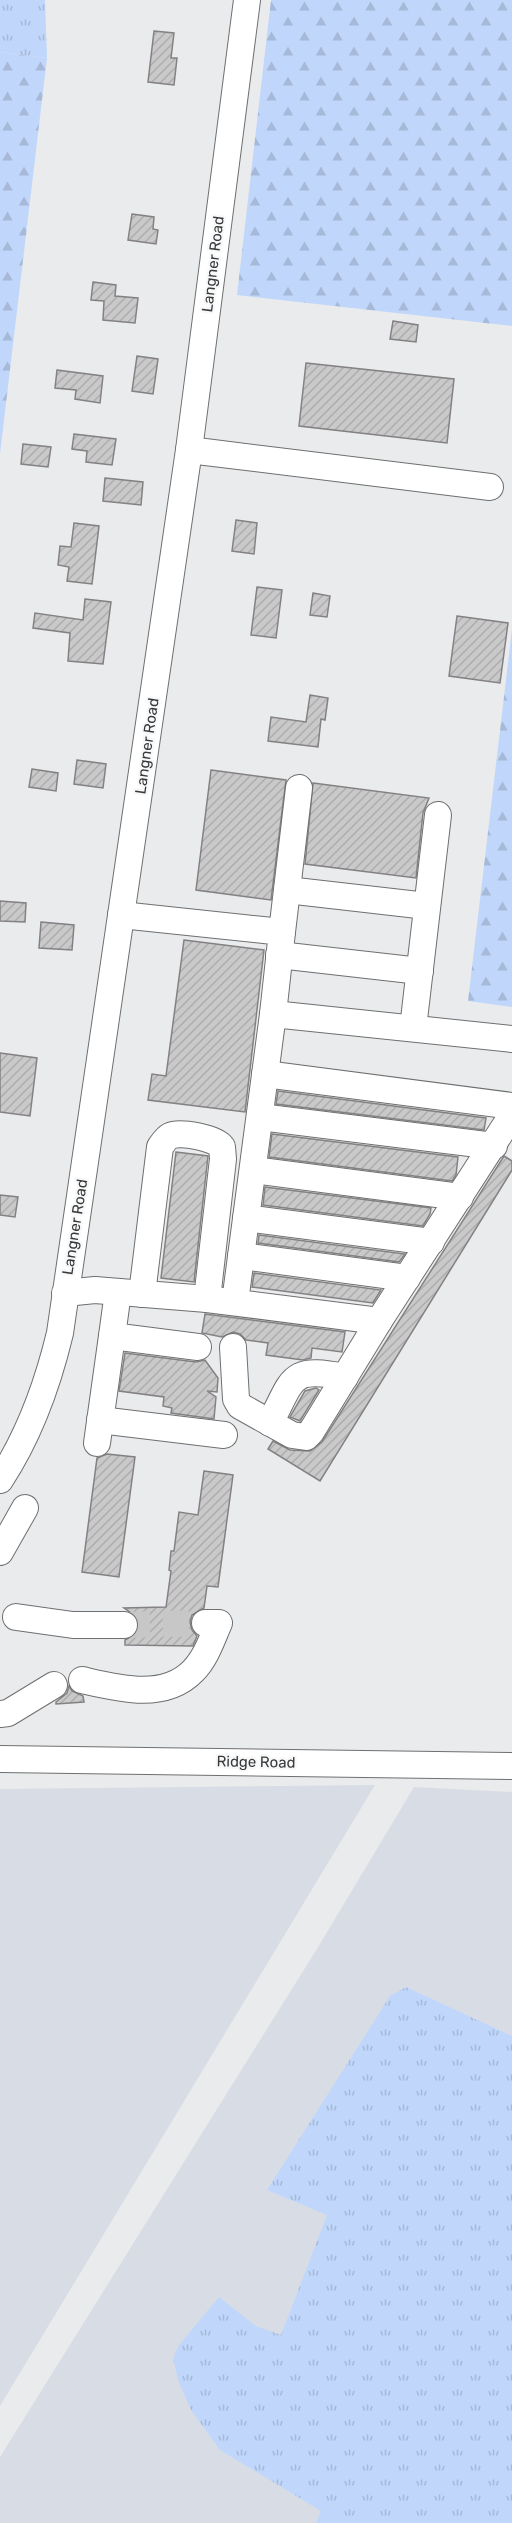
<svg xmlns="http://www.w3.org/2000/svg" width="512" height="2523" font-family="Rubik,sans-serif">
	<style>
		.built { fill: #d8dde5 }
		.grass { fill: url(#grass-tufts) }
		.forest { fill: url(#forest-firs) }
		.building { fill: url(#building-hatch); stroke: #838183; stroke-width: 1.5 }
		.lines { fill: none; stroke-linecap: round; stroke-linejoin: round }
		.minor-tunnel { stroke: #c7c7c8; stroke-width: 26; stroke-dasharray: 26 13; stroke-linecap: butt }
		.minor-casing { stroke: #6e6f70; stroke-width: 28 }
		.minor { stroke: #fff; stroke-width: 26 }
		.labels { text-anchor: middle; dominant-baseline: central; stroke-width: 4.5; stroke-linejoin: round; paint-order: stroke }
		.street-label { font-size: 15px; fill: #39393a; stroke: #f7f8f9 }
	</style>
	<defs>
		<pattern id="grass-tufts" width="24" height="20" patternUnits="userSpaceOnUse" patternTransform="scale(1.5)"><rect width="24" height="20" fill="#c0d7fb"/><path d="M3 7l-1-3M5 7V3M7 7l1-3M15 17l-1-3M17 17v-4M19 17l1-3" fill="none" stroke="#a6b9d8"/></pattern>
		<pattern id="forest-firs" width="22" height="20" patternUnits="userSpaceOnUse" patternTransform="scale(1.5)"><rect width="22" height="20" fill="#c0d7fb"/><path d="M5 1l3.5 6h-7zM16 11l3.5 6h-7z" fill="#a6b9d8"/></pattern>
		<pattern id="building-hatch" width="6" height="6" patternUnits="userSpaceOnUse" patternTransform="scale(1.5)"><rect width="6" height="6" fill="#cac9ca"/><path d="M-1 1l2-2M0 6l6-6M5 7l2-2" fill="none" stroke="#aeadae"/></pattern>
	</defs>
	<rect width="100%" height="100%" fill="#eaebec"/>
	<g class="built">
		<polygon points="375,1785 0,2406 0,1789"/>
		<polygon points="414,1787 512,1792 512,2523 0,2523 0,2457 315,1952"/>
	</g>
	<g class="grass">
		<polygon points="0,0 45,0 47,58 0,52"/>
		<polygon points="406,1987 512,2036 512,2523 316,2523 321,2511 220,2450 191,2410 178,2380 173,2358 179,2345 219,2297 256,2326 281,2335 327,2215 267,2190 390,1996"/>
	</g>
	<g class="forest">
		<polygon points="271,0 512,0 512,326 237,295"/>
		<polygon points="0,52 47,58 0,454"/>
		<polygon points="512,629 512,1007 468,1001"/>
	</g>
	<g class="building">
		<polygon points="154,31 174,33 171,58 177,58 174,85 148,82"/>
		<polygon points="132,214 154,217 153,229 158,230 156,244 128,240"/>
		<polygon points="93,282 116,285 115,296 138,298 135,323 103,320 104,301 91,300"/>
		<polygon points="393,321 418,325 416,342 390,339"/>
		<polygon points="137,356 158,359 153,394 132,391"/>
		<polygon points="306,363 454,379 447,443 299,426"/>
		<polygon points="57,370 103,376 100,403 75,399 76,390 55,388"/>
		<polygon points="74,434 116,439 112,465 86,462 87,451 72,449"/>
		<polygon points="23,444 51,447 48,467 21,464"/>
		<polygon points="105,478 143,482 141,505 103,501"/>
		<polygon points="236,520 257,523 254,554 232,551"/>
		<polygon points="74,523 99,526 92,584 67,581 69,567 58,565 60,546 71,547"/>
		<polygon points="257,587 282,590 276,638 251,635"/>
		<polygon points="313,593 330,596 327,617 310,615"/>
		<polygon points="85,599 111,602 103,664 68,661 70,633 33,628 35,613 83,620"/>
		<polygon points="457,616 508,623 500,683 449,676"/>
		<polygon points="310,695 328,698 325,720 321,719 318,747 268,741 271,717 306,722"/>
		<polygon points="77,760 106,764 103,788 74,784"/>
		<polygon points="32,769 58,773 56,791 29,787"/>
		<polygon points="211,770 286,780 271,900 196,890"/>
		<polygon points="313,783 429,798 423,813 416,878 305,864"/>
		<polygon points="0,901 26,903 25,922 0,921"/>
		<polygon points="41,922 74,925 72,950 39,948"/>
		<polygon points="184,940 264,950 245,1112 148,1100 152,1074 166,1076"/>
		<polygon points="0,1053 37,1058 30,1116 0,1112"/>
		<polygon points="278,1091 486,1118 484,1130 276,1104"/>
		<polygon points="272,1134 458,1157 456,1175 452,1181 269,1157"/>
		<polygon points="176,1152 208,1156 194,1282 161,1278"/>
		<polygon points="504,1156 512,1161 512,1170 320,1481 268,1449 273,1441 290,1450 310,1451 322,1442"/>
		<polygon points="265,1187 431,1208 430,1214 423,1226 263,1205"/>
		<polygon points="0,1195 18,1197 15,1217 0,1215"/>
		<polygon points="259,1235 405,1254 399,1262 258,1243"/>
		<polygon points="254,1273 381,1290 373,1303 252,1287"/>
		<polygon points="205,1314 345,1332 342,1352 312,1348 311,1358 303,1360 266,1355 268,1343 246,1340 240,1334 233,1332 222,1337 202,1333"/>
		<polygon points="125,1353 196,1362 205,1360 218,1378 217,1392 207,1391 216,1397 214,1419 171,1413 172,1408 163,1406 164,1397 119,1391"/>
		<polygon points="316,1388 319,1390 300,1421 290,1417 305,1391"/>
		<polygon points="107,1454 135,1457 119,1577 82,1572 97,1458"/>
		<polygon points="204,1471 233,1475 218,1587 207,1586 204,1608 192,1615 190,1622 192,1630 197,1636 193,1646 125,1645 125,1640 137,1633 139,1624 137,1617 124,1608 166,1607 171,1571 169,1570 171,1551 174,1551 179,1512 198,1515"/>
		<polygon points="69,1686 72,1691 83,1696 84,1702 56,1704 56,1702 67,1693"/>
	</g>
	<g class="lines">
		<polyline class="minor-tunnel" points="124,1625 205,1623"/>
		<g class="minor-casing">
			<g id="minor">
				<polyline points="189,450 490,487"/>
				<polyline points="287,890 427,906"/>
				<polyline points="121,915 282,932 273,1014"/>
				<polyline points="282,932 299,788"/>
				<polyline points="279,955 420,971"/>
				<polyline points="413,1028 438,815"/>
				<polyline points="265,1074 512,1106"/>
				<polyline points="260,1117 494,1146"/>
				<polyline points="253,1170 460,1197"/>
				<polyline points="246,1218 431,1242"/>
				<polyline points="241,1256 407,1278"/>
				<polyline points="118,1292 112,1336 198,1347"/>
				<polyline points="65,1293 95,1290 207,1299 379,1321 311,1432 306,1437 292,1435 240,1406 236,1399 233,1347"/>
				<path d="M142 1294 160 1147C163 1143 166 1138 170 1136 180 1131 216 1138 222 1147L223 1159 207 1299"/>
				<polyline points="235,1302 273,1014 512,1039"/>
				<polyline points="379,1321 512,1115"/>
				<polyline points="100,1420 224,1435"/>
				<path d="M270 1423C294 1378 289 1366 345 1377"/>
				<polyline points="97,1443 112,1336"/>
				<path d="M0 1480C29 1436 48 1383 60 1333L189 450 247 0"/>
				<polyline points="0,1552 25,1508"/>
				<polyline points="16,1617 73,1625 124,1625"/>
				<path d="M82 1680C117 1688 164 1701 193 1671 206 1658 212 1639 219 1623H205"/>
				<polyline points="0,1714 8,1713 54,1685"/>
				<polyline points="0,1759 512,1766"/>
			</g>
		</g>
		<use href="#minor" class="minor"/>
	</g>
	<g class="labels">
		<g class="street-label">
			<text transform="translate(213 264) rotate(-83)">Langner Road</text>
			<text transform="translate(147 746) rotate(-82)">Langner Road</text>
			<text transform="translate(75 1227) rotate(-81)">Langner Road</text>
			<text transform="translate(256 1762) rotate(1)">Ridge Road</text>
		</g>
	</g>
</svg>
